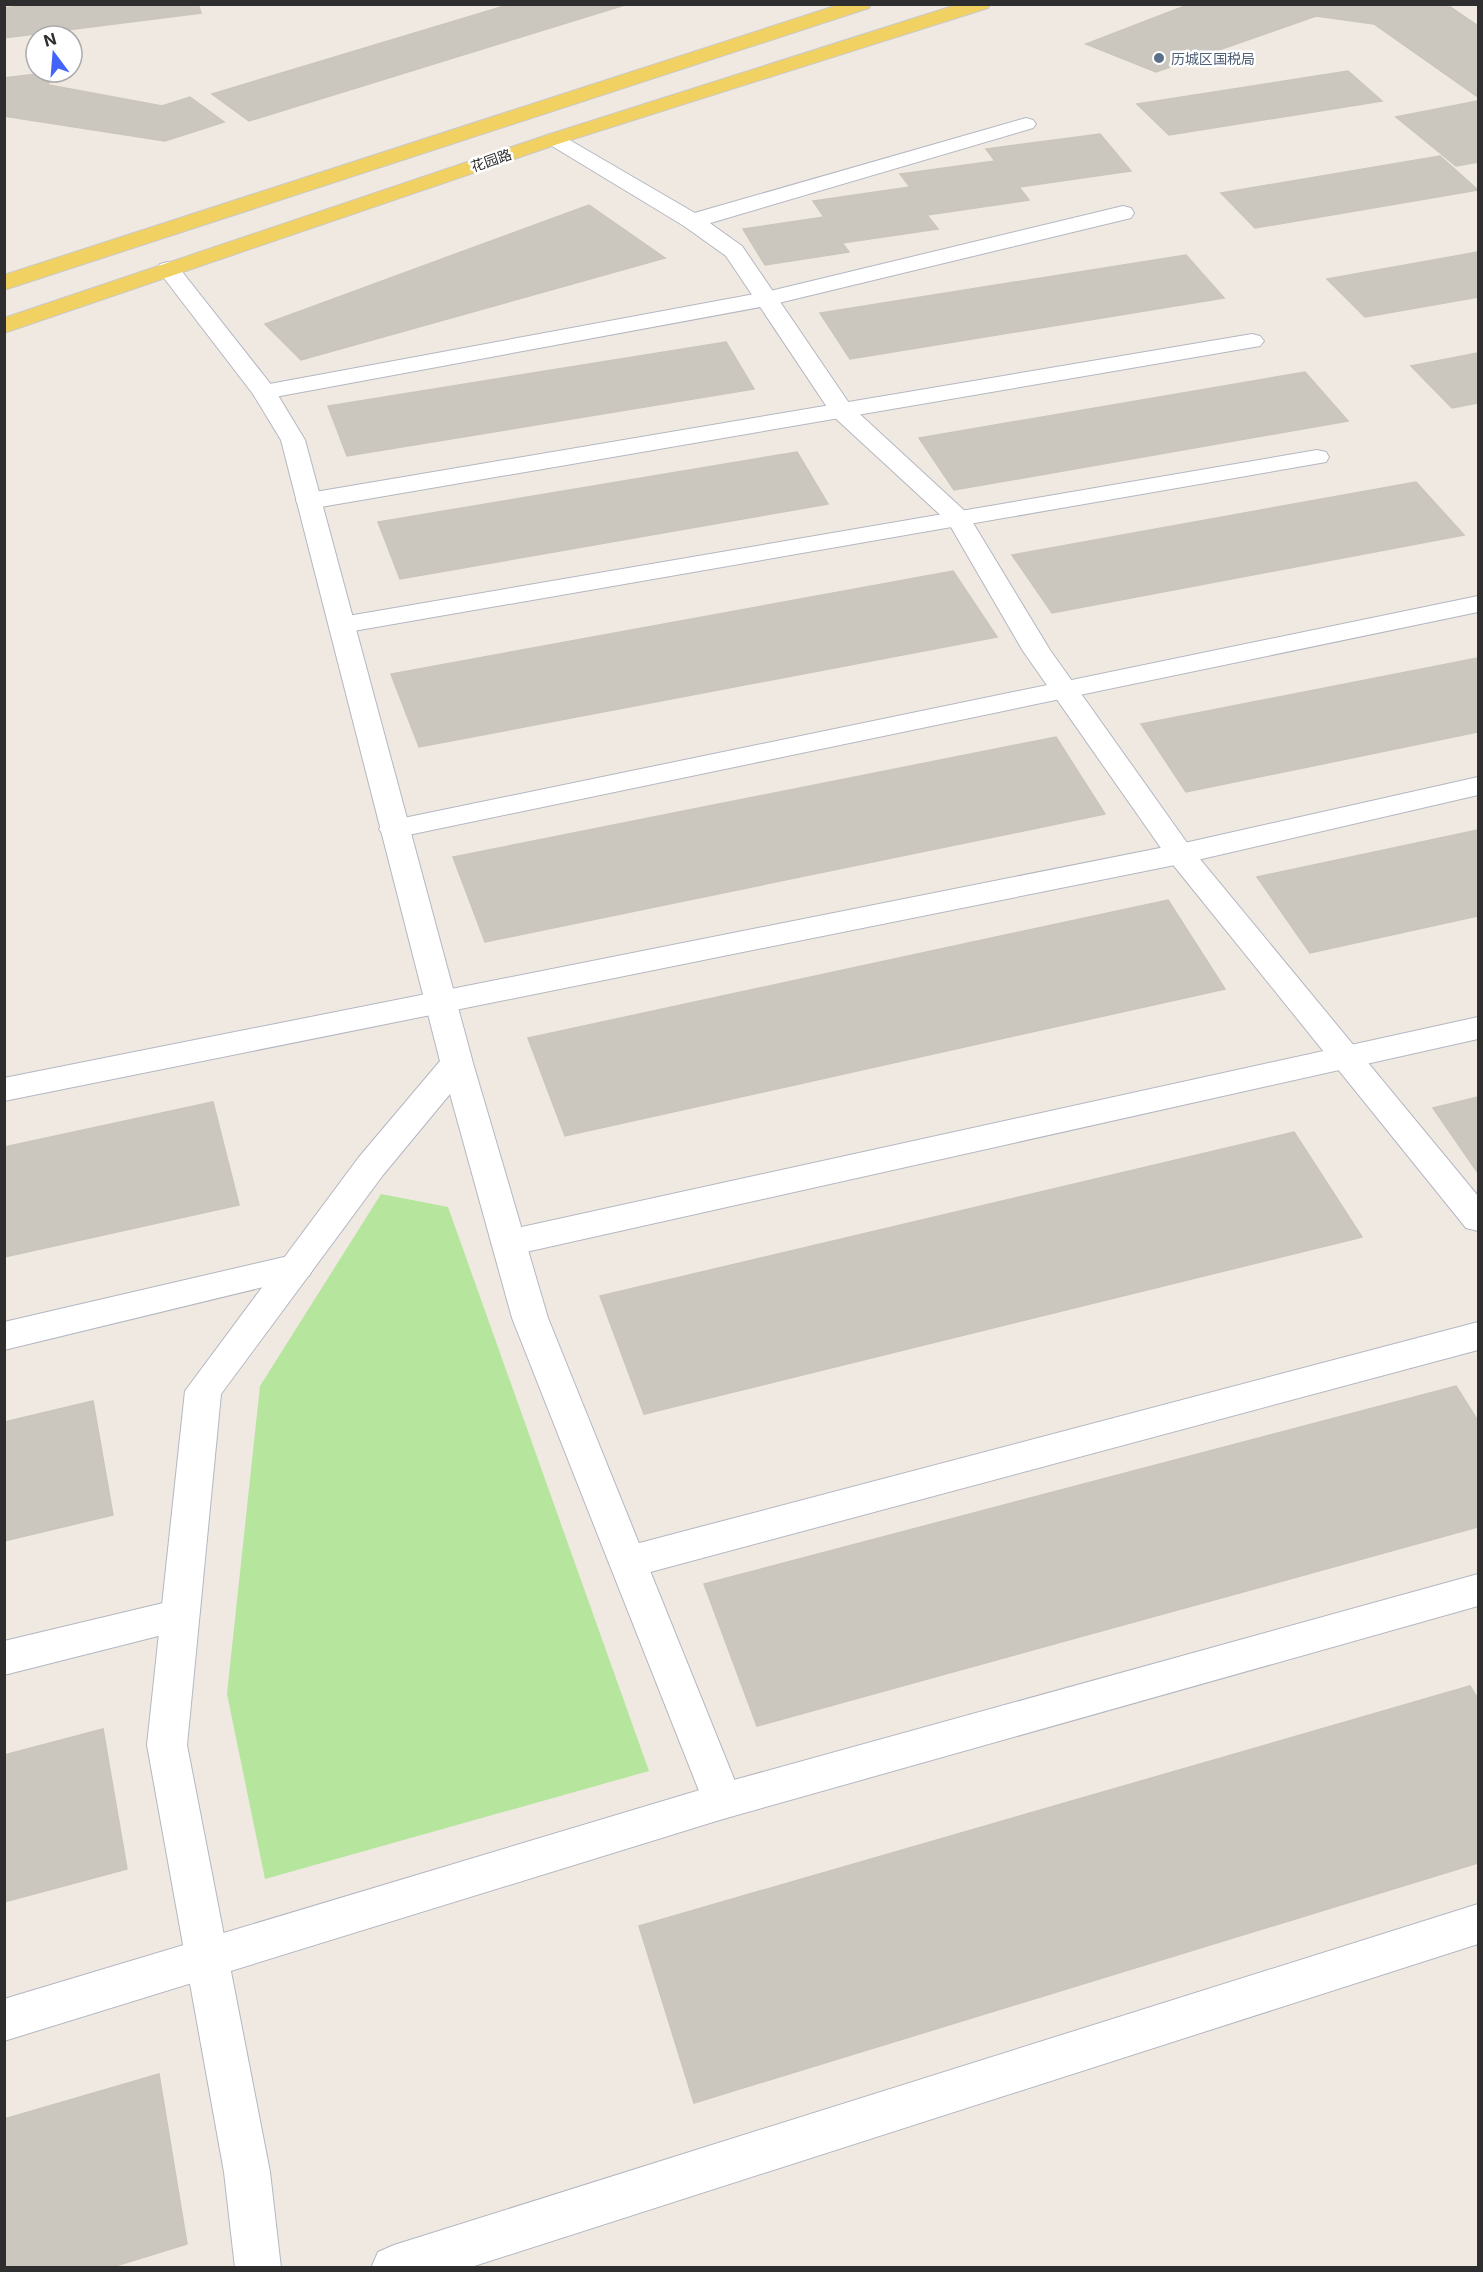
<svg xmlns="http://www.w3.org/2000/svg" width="1483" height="2272" font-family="Inter,'Noto Sans SC',sans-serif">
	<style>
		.green { fill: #b6e59e }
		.building { fill: #cbc7bf; stroke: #cbc5ba; stroke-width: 1.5 }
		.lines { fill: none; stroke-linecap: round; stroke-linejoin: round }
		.lane-casing { stroke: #b4b7c1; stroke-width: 2 }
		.street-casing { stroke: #b4b7c1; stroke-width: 2 }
		.primary-casing { stroke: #c9c9c9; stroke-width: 2 }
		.lane { fill: #fff; fill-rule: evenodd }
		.street { fill: #fff; fill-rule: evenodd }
		.primary { fill: #f2d163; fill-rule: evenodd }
		.service-dot { fill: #5c6f8a; stroke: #fff; stroke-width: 2 }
		.labels { text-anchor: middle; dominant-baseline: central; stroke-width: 5; stroke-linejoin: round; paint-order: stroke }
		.far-service-label { font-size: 14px; fill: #4e5e75; stroke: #fff; text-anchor: start }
		.far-street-label { font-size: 14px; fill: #2e2e2e; stroke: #fff }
	</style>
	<rect width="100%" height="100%" fill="#efe9e1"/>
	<polygon class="green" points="381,1194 448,1207 649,1771 265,1879 227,1694 260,1386"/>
	<g class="building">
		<polygon points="36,4 198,4 201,13 4,38 4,8"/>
		<polygon points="511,4 628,4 249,121 212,94"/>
		<polygon points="1190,4 1446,4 1478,26 1478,97 1374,24 1316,16 1156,72 1086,44"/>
		<polygon points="1348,71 1382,101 1169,135 1137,104"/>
		<polygon points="45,73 49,85 162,106 190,97 224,122 165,141 4,116 4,78"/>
		<polygon points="1478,101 1478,162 1456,166 1396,117"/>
		<polygon points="1100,134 1131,171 1019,187 1029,200 927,215 938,229 842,243 849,252 765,265 743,229 824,217 813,201 910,187 900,174 995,161 986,149"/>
		<polygon points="1440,156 1478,190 1255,228 1221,193"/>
		<polygon points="589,205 665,258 301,360 265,324"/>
		<polygon points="1478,252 1478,297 1365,317 1327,279"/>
		<polygon points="1186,255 1224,298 850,359 820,313"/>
		<polygon points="726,342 754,389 347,456 328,406"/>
		<polygon points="1478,353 1478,403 1452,408 1411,366"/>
		<polygon points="1305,372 1348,421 954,490 919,438"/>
		<polygon points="797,452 828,504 400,579 378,522"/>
		<polygon points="1416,482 1464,535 1052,613 1012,555"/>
		<polygon points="953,571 997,637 419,747 391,674"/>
		<polygon points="1478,658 1478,732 1186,792 1141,724"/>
		<polygon points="1056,737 1105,814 485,942 453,857"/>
		<polygon points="1478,830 1478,916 1310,953 1257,877"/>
		<polygon points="1168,900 1225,989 565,1136 528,1038"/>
		<polygon points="1478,1097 1478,1173 1433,1108"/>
		<polygon points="213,1102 239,1205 4,1257 4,1147"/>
		<polygon points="1294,1132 1362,1237 644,1414 600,1296"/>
		<polygon points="1456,1386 1478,1421 1478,1527 757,1726 704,1584"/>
		<polygon points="93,1401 113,1515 4,1541 4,1422"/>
		<polygon points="1470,1686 1478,1699 1478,1863 694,2103 639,1926"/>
		<polygon points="103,1729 127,1869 4,1902 4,1755"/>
		<polygon points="159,2074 187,2244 109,2268 4,2268 4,2119"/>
	</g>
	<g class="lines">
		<g class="lane-casing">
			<g id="lane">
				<polygon points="1026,118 1033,120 1036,124 1033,128 700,226 692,228 684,226 681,221 684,216"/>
				<polygon points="1123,206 1131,208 1134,213 1131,218 766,306 264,399 255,397 252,392 255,387 264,385 766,292"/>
				<polygon points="1252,334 1260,336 1264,341 1260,346 309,509 300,506 296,501 300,496 309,493"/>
				<polygon points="1317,450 1326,452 1329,457 1326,462 342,633 332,631 329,625 332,619 342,617"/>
				<polygon points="1478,596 1478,612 394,838 384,836 379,829 384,822 394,820"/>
				<polygon points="1478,777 1478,795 1180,864 4,1101 4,1078 1180,844"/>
				<polygon points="1478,1017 1478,1039 508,1256 496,1252 491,1243 496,1234 508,1230"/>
				<polygon points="297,1254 309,1258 314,1267 309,1276 4,1350 4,1322"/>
				<polygon points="1478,1322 1478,1350 628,1578 615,1573 609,1562 615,1551 628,1546"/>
				<polygon points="1478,1574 1478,1606 723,1819 4,2041 4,1999 723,1783"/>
				<polygon points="180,1599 194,1603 199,1615 194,1627 4,1675 4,1641"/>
				<polygon points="1478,1904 1478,1944 468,2268 371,2268 378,2252 394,2245"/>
			</g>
		</g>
		<g class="street-casing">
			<g id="street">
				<polygon points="554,133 561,135 700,216 742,246 851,406 967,513 1050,650 1190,847 1478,1196 1478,1231 1466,1228 1170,861 1023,651 948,522 833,416 726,256 684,226 547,143 543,139 547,135"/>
				<polygon points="168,262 176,264 273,387 305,440 473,1063 548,1318 743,1801 737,1814 723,1819 709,1814 703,1801 512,1318 450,1094 383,1175 221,1394 187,1745 270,2172 281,2268 235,2268 224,2172 147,1745 185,1391 359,1157 440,1061 281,440 253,394 157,269 160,264"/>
			</g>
		</g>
		<g class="primary-casing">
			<g id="primary">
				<polygon points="841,4 871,4 869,8 4,290 4,275"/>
				<polygon points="959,4 990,4 988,8 561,143 4,333 4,318 547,135"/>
			</g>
		</g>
		<use href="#lane" class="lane"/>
		<use href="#street" class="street"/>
		<use href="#primary" class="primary"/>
	</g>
	<circle class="service-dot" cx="1159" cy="58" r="6"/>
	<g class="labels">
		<g class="far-service-label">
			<text x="1171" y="58">历城区国税局</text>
		</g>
		<g class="far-street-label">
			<text transform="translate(491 160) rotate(-19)">花园路</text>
		</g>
	</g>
	<rect width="1483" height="2272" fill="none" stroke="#2e2e2e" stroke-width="12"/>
	<g transform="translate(54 54) rotate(344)"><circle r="28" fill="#ffffff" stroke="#ababab" stroke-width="1.5"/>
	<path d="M0-4.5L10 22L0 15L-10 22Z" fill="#4264fb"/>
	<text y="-9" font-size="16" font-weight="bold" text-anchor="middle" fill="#2e2e2e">N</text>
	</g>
</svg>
